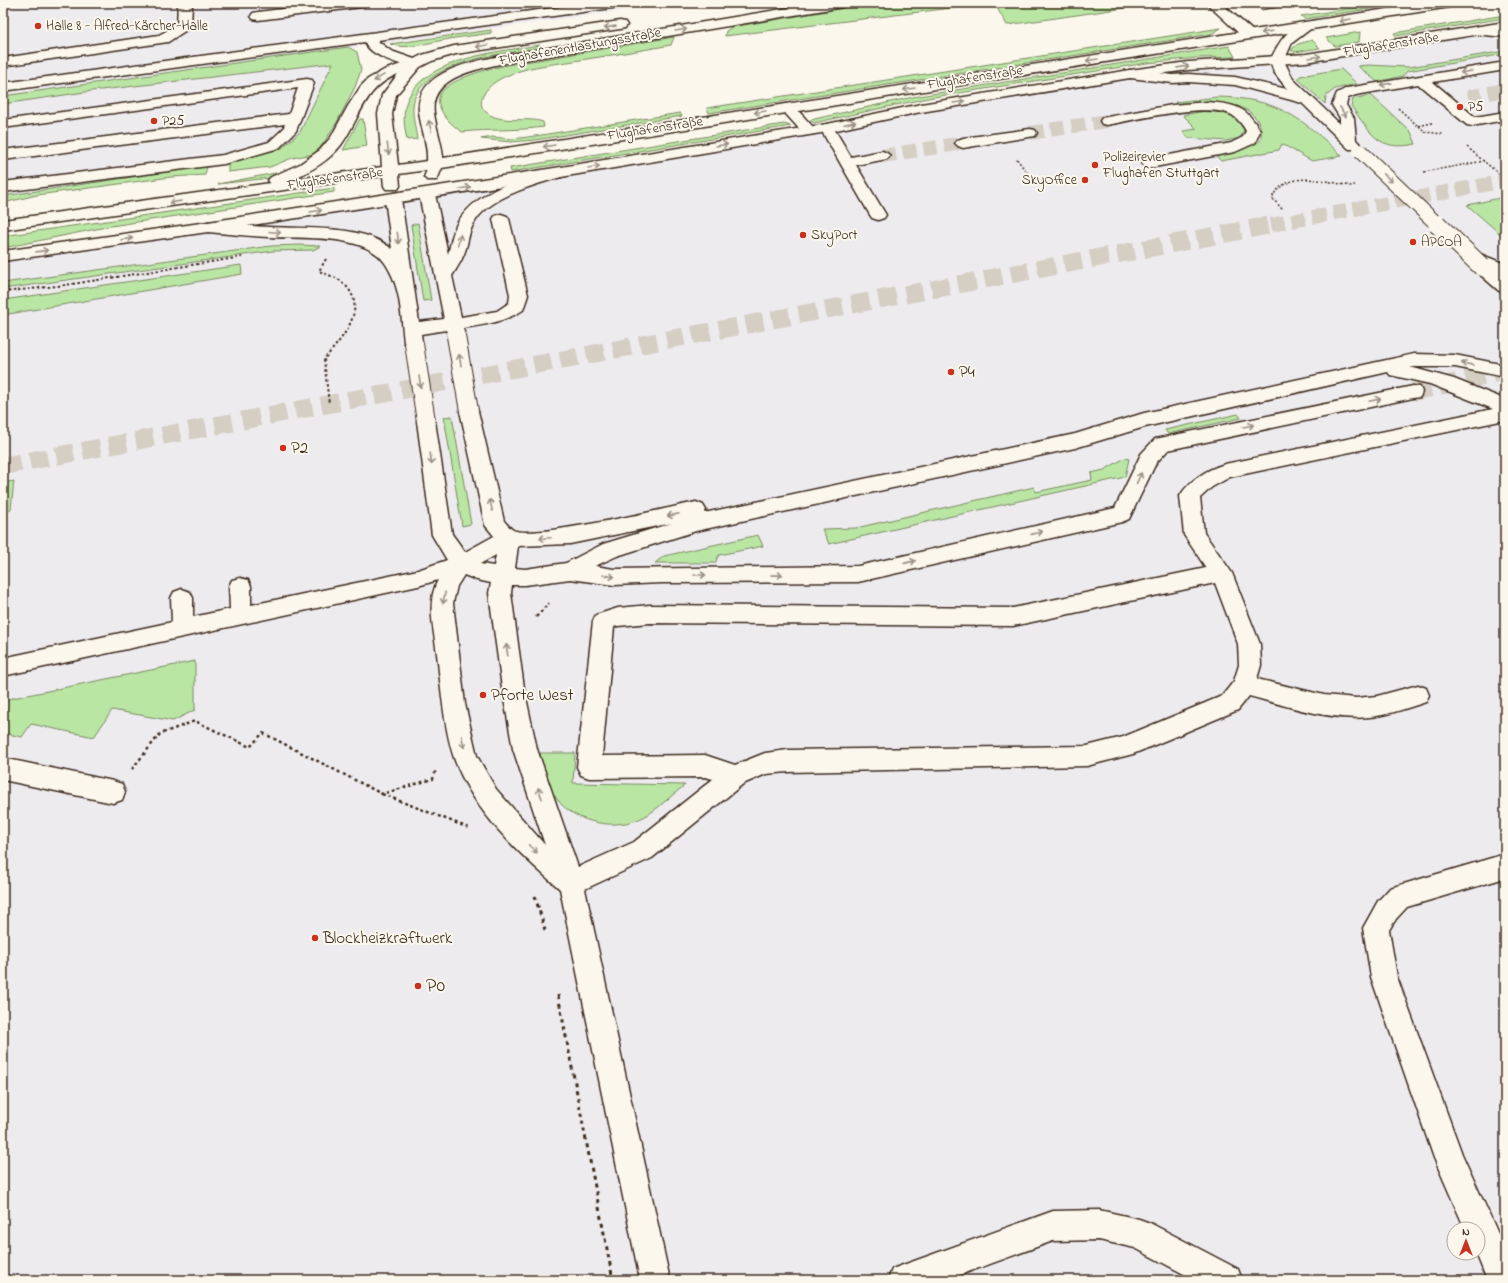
<svg xmlns="http://www.w3.org/2000/svg" width="1508" height="1283" font-family="'Indie Flower',sans-serif">
	<style>
		.built { fill: #eeebef; fill-rule: evenodd }
		.green { fill: #bae6a4; stroke: #7a8861 }
		.lines { fill: none; stroke-linecap: round; stroke-linejoin: round }
		.minor-tunnel-far1 { stroke: #d5cec3; stroke-width: 14; stroke-dasharray: 14 7; stroke-linecap: butt }
		.minor-tunnel { stroke: #d5cec3; stroke-width: 18; stroke-dasharray: 18 9; stroke-linecap: butt }
		.minor-casing { stroke: #3b2a1e; stroke-width: 3 }
		.major-casing { stroke: #3b2a1e; stroke-width: 3 }
		.path-far3 { stroke: #3b2a1e; stroke-width: 1.5; stroke-dasharray: 2 2; stroke-linecap: butt }
		.path-far2 { stroke: #3b2a1e; stroke-width: 2; stroke-dasharray: 2.5 2.5; stroke-linecap: butt }
		.path-far1 { stroke: #3b2a1e; stroke-width: 2.5; stroke-dasharray: 3 3; stroke-linecap: butt }
		.path { stroke: #3b2a1e; stroke-width: 3; stroke-dasharray: 4 4; stroke-linecap: butt }
		.minor { fill: #fbf7ec; fill-rule: evenodd }
		.major { fill: #fbf7ec; fill-rule: evenodd }
		.tram { stroke: #3b2a1e; stroke-width: 1 }
		.minor-bridge-far1-casing { stroke: #3b2a1e; stroke-width: 16; stroke-linecap: butt }
		.minor-bridge-casing { stroke: #3b2a1e; stroke-width: 20; stroke-linecap: butt }
		.minor-bridge-far1 { stroke: #fbf7ec; stroke-width: 14 }
		.minor-bridge { stroke: #fbf7ec; stroke-width: 18 }
		.oneway { stroke: #9b9085 }
		.poi-dot { fill: #c8321e; stroke: #fbf7ec; stroke-width: 1.5 }
		.labels { text-anchor: middle; dominant-baseline: central; stroke-width: 4; stroke-linejoin: round; paint-order: stroke }
		.far-poi-label { font-size: 14px; fill: #3b2a1e; stroke: #fbf7ec; text-anchor: start }
		.far-street-label { font-size: 14px; fill: #3b2a1e; stroke: #fbf7ec }
		.poi-label { font-size: 17px; fill: #3b2a1e; stroke: #fbf7ec; text-anchor: start }
		.near-poi-label { font-size: 20px; fill: #3b2a1e; stroke: #fbf7ec; text-anchor: start }
	</style>
	<rect width="100%" height="100%" fill="#fbf7ec"/>
	<filter id="ink" filterUnits="userSpaceOnUse"><feTurbulence type="fractalNoise" baseFrequency=".025" numOctaves="2"/><feDisplacementMap in="SourceGraphic" scale="8" xChannelSelector="R" yChannelSelector="G"/><feConvolveMatrix kernelMatrix="1 2 1 2 8 2 1 2 1" color-interpolation-filters="sRGB"/></filter>
	<g filter="url(#ink)">
		<g class="built">
			<polygon points="3,3 678,3 344,49 306,133 283,151 236,164 3,198"/>
			<path d="M1505 26V1280H3V256L208 227 1130 74 1247 63ZM1454 1229H1478V1253H1454Z"/>
		</g>
		<g class="green">
			<polygon points="875,3 1128,3 1132,7 1007,25 997,8 984,4 725,36 726,31 732,27"/>
			<polygon points="1385,3 1406,3 1305,19 1301,16"/>
			<polygon points="1505,15 1505,18 1396,36 1394,33"/>
			<polygon points="1221,28 1211,34 709,113 707,108"/>
			<path d="M491 30V33C474 36 456 37 439 41 422 44 407 50 390 44Z"/>
			<polygon points="1360,32 1359,42 1335,46 1326,38"/>
			<path d="M674 37 671 45C638 51 606 56 574 61 555 64 532 66 514 73 502 77 488 84 483 96 480 102 481 108 486 112 501 125 526 116 543 122L544 127C516 131 489 129 462 132 448 123 426 100 448 86 476 67 523 63 556 57 595 50 635 44 674 37Z"/>
			<polygon points="1312,40 1320,48 1295,52 1291,50 1298,44"/>
			<path d="M540 45V48C506 53 436 60 417 93 409 107 415 124 417 139L407 140C404 126 402 111 408 98 427 58 501 51 540 45Z"/>
			<polygon points="1229,46 1235,57 1197,58 1147,63 928,98 814,123 810,120 913,97"/>
			<polygon points="348,47 357,52 361,70 355,87 337,122 323,144 314,154 292,158 270,167 228,172 228,163 282,148 300,132 333,63 92,91 3,104 3,96"/>
			<polygon points="1505,51 1505,54 1407,71 1403,76 1377,82 1358,66 1368,65 1409,67"/>
			<polygon points="1341,69 1357,84 1335,89 1326,96 1325,104 1298,79 1300,76"/>
			<path d="M1371 95 1411 132 1416 144C1377 152 1371 133 1351 106L1353 99Z"/>
			<path d="M1217 97C1276 98 1300 116 1342 156L1312 161 1282 144 1279 150 1221 161 1216 156C1232 153 1247 149 1261 140 1266 97 1204 100 1177 104L1175 102Z"/>
			<path d="M1204 111C1221 111 1237 113 1244 130L1240 138 1226 141 1188 138 1183 131 1197 129 1183 115Z"/>
			<polygon points="680,113 682,116 535,140 511,142 481,139 492,137 513,139 535,136"/>
			<polygon points="360,119 363,119 367,146 343,150"/>
			<polygon points="784,124 791,126 511,172 510,168"/>
			<polygon points="207,166 205,175 171,177 37,195 3,203 3,196"/>
			<polygon points="281,172 282,173 270,178 218,184"/>
			<polygon points="334,188 334,192 111,226 3,248 3,236"/>
			<polygon points="1505,197 1505,238 1467,205"/>
			<polygon points="418,223 431,300 423,301 411,225"/>
			<polygon points="299,245 321,246 313,250 273,251 3,289 3,283 271,246"/>
			<polygon points="241,265 242,274 3,315 3,300"/>
			<polygon points="1238,414 1241,418 1168,434 1165,430"/>
			<polygon points="452,416 471,524 462,526 444,417"/>
			<polygon points="1125,458 1129,459 1125,477 829,544 822,529 856,528 1034,487 1036,492 1092,480 1091,473 1104,470"/>
			<polygon points="14,481 11,509 3,515 3,483"/>
			<polygon points="758,535 763,546 719,555 715,563 655,563 664,556"/>
			<polygon points="195,661 195,710 173,721 112,710 94,737 31,724 22,737 3,733 3,700"/>
			<path d="M540 753H575L573 783 685 785C673 794 661 806 649 814 622 831 583 826 561 804 548 790 544 771 540 753Z"/>
		</g>
		<g class="lines">
			<g class="minor-tunnel-far1">
				<polyline points="1468,97 1505,90"/>
				<polyline points="1030,133 1107,121"/>
				<polyline points="882,156 963,143"/>
				<polyline points="1271,225 1505,181"/>
			</g>
			<g class="minor-tunnel">
				<polyline points="1413,392 1505,371"/>
				<polyline points="3,466 1276,224"/>
			</g>
			<g class="minor-casing">
				<g id="minor">
					<polygon points="178,3 192,3 191,27 168,42 3,66 3,58 159,35 177,25"/>
					<polygon points="331,3 369,3 362,7 258,20 253,19 251,16 253,13 258,12"/>
					<path d="M590 3H626L619 7 378 40 379 42 391 51 420 61 422 64 420 67 415 68C402 65 369 56 365 42L3 91V83Z"/>
					<polygon points="1206,3 1221,3 1254,32 1256,35 1254,38 1244,38"/>
					<path d="M1306 23 1311 24 1313 27 1292 43 1284 61 1293 79 1340 124V118L1332 105 1337 93 1347 88 1505 62V70L1433 82 1475 117 1505 112V120L1472 126 1467 125 1418 84 1356 95 1348 98 1346 105 1354 118 1356 140 1362 146 1359 149H1349L1302 103 1235 85 1188 82 1173 83 1130 78 1125 77 1123 74 1125 71 1130 70 1173 75 1188 74 1235 77 1287 89 1274 72 1270 61C1278 44 1286 28 1306 23Z"/>
					<polygon points="1479,27 1505,29 1505,37 1474,34 1472,31 1474,28"/>
					<polygon points="307,79 312,80 314,83 296,131 279,148 224,164 3,192 3,182 223,155 269,142 283,129 285,124 3,160 3,150 289,114 298,88 3,128 3,120"/>
					<path d="M1207 102C1233 104 1247 106 1260 131L1255 143 1235 152 1149 168 1144 166 1141 163 1144 160 1231 143 1243 137 1246 131C1242 124 1238 119 1232 115 1206 102 1135 120 1107 125L1102 124 1100 121 1102 118 1107 117 1172 105Z"/>
					<polygon points="788,104 793,105 814,128 816,131 814,134 804,134 783,111 781,108 783,105"/>
					<polygon points="827,124 832,125 851,157 882,151 887,153 890,156 887,159 856,165 886,215 884,218 878,220 872,218 870,215 820,128 822,125"/>
					<polygon points="1030,129 1035,130 1037,133 1035,136 963,148 958,146 955,143 958,140 963,138"/>
					<path d="M563 167 568 169 571 172 568 175C539 184 488 195 473 225 468 234 468 245 464 254 461 262 456 269 452 276L461 317 497 311 509 303 510 295 493 219 495 216 501 214 507 216 509 219 528 295 523 310C504 322 485 325 463 328L465 336 462 340 456 342 450 340 446 330 421 334 422 342 419 346 413 348 407 346 404 342C401 315 401 286 385 263 365 233 301 239 269 237 249 236 228 234 208 232L202 230 200 227 202 224 208 222C228 224 249 226 269 227 305 229 363 224 392 249L385 199 387 196H399L401 199 419 322 444 319 419 194 421 191H433L435 194 448 254C451 244 452 232 458 222 479 188 527 176 563 167Z"/>
					<polygon points="1470,250 1505,264 1505,275 1501,274 1505,278 1505,292 1499,291 1476,271 1474,267 1476,264 1464,259 1462,255 1464,251"/>
					<path d="M1414 354 1455 355 1505 365V377L1455 367H1410L1454 379 1504 399 1505 420 1230 477 1212 487 1200 498 1204 533 1232 573 1260 644 1261 665 1257 679 1324 695 1356 698 1377 696 1418 685 1426 688 1429 695 1426 702C1408 708 1388 715 1370 717 1328 721 1288 706 1249 696L1238 710 1133 754 1087 766 788 772 766 774 743 784 652 858 585 889 670 1280H640L560 889C519 854 473 811 454 758 444 728 441 686 437 654 434 630 426 602 438 580L418 586 3 676V658L172 622 171 598 174 592 182 589 190 592 193 598V617L230 609 229 586 232 580 240 578 248 580 251 586V605L418 570 447 560 432 535 417 421 419 416 426 414 433 416 435 421 452 534 465 552 494 536 485 525 460 411 462 406 469 404 476 406 478 411 504 521C507 524 510 528 513 530 533 540 667 508 696 502L703 505 706 510 704 513 1075 434 1144 413ZM1388 372 1390 375 1430 384 1493 409 1225 464C1208 469 1189 480 1180 496L1184 535 1206 568 1013 608 650 605 618 608 596 615 593 621 577 767 581 775 589 778 705 777 713 779 634 842 578 867 537 749 524 688 511 593 512 585H525L570 579 614 585 662 583 858 582 1122 522 1129 519 1156 463 1168 450 1413 398 1420 397 1422 392 1420 387 1413 386 1155 439 1141 454 1115 508 858 566 614 569 595 566 617 556 696 531 1075 448 1145 427ZM672 523 603 544 566 563 525 569 515 568 518 546 570 544ZM496 555 494 566 480 564ZM464 575 477 580 491 583 489 593 502 688 513 749 545 845 496 789 477 756 465 704 453 603 457 586ZM1215 583 1238 644 1239 665 1234 681 1222 696 1123 737 1087 746 788 750 765 753 735 765 705 755 602 756 614 627 618 626 650 623 1013 626Z"/>
					<polygon points="3,758 113,781 122,784 125,792 122,800 113,803 3,780"/>
					<polygon points="1505,854 1505,878 1407,907 1396,919 1389,930 1397,977 1462,1154 1505,1249 1505,1280 1487,1280 1476,1253 1478,1253 1478,1229 1465,1229 1434,1158 1371,977 1363,928 1378,901 1390,888"/>
					<polygon points="1099,1210 1139,1219 1150,1223 1238,1269 1242,1280 1195,1280 1135,1248 1099,1240 1053,1241 946,1280 888,1280 892,1269 1053,1211"/>
				</g>
			</g>
			<g class="major-casing">
				<g id="major">
					<path d="M818 3H849L842 7 500 64C474 70 429 78 434 113 436 129 442 142 443 158L1425 3H1457L1450 7 442 168 437 180H427L424 177 427 170 399 174 400 186 398 189H386L384 186 383 176 3 230V220L270 183 268 180 271 177 300 164 320 150 331 137 348 106 361 86 368 79 384 70 410 61 422 55 454 46 620 21 625 22 627 25 625 28 620 29 456 54 432 61 420 67 396 95 392 114 398 165 427 161C428 143 421 129 419 112 415 72 471 62 500 56ZM398 74 382 95 378 114 382 167 290 180C309 172 328 162 341 145 361 118 363 88 398 74Z"/>
					<polygon points="1505,22 1505,30 1306,62 1188,70 1130,78 921,112 827,132 567,176 208,232 3,261 3,251 208,222 567,166 827,124 921,104 1130,70 1188,62 1306,54"/>
				</g>
			</g>
			<g class="path-far3">
				<polyline points="1398,108 1418,126 1432,123"/>
				<polyline points="1419,126 1425,132 1443,134"/>
				<polyline points="1467,147 1505,179"/>
				<polyline points="1017,159 1030,177"/>
				<polyline points="1424,172 1484,161"/>
				<path d="M1282 209 1272 198C1286 169 1325 181 1350 186L1355 185"/>
			</g>
			<g class="path-far2">
				<path d="M326 259 319 271C325 274 333 276 339 280 373 304 343 338 324 359L329 404"/>
				<polyline points="3,292 66,285 242,257"/>
			</g>
			<g class="path-far1">
				<polyline points="536,617 549,603"/>
				<polyline points="132,769 160,734 195,721 250,747 263,733 382,794 433,779 436,769"/>
				<polyline points="382,794 469,828"/>
			</g>
			<g class="path">
				<polyline points="535,896 545,930"/>
				<polyline points="558,995 613,1280"/>
			</g>
			<use href="#minor" class="minor"/>
			<use href="#major" class="major"/>
			<polyline class="tram" points="1261,10 1307,3"/>
			<g class="minor-bridge-far1-casing">
				<polyline id="minor-bridge-far1" points="1360,151 1438,225"/>
			</g>
			<g class="minor-bridge-casing">
				<g id="minor-bridge">
					<polyline points="1437,224 1482,267"/>
					<polyline points="456,336 469,411"/>
					<polyline points="414,344 426,421"/>
				</g>
			</g>
			<use href="#minor-bridge-far1" class="minor-bridge-far1"/>
			<use href="#minor-bridge" class="minor-bridge"/>
		</g>
		<defs><path id="oneway-shaft" d="M-6 0H5M1.5-3L5.5 0L1.5 3" fill="none" stroke-width="1.6" stroke-linecap="round" stroke-linejoin="round"/></defs>
		<g class="oneway">
			<use href="#oneway-shaft" transform="translate(1345 20) rotate(170)"/>
			<use href="#oneway-shaft" transform="translate(610 27) rotate(172)"/>
			<use href="#oneway-shaft" transform="translate(681 30) rotate(-9)"/>
			<use href="#oneway-shaft" transform="translate(1267 32) rotate(171)"/>
			<use href="#oneway-shaft" transform="translate(482 46) rotate(171)"/>
			<use href="#oneway-shaft" transform="translate(1315 57) rotate(-9)"/>
			<use href="#oneway-shaft" transform="translate(1092 60) rotate(171)"/>
			<use href="#oneway-shaft" transform="translate(1183 67) rotate(-8)"/>
			<use href="#oneway-shaft" transform="translate(1466 72) rotate(171)"/>
			<use href="#oneway-shaft" transform="translate(379 78) rotate(149)"/>
			<use href="#oneway-shaft" transform="translate(1386 84) rotate(170)"/>
			<use href="#oneway-shaft" transform="translate(909 89) rotate(171)"/>
			<use href="#oneway-shaft" transform="translate(959 102) rotate(-9)"/>
			<use href="#oneway-shaft" transform="translate(760 112) rotate(171)"/>
			<use href="#oneway-shaft" transform="translate(1343 112) rotate(58)"/>
			<use href="#oneway-shaft" transform="translate(850 123) rotate(-12)"/>
			<use href="#oneway-shaft" transform="translate(430 126) rotate(-104)"/>
			<use href="#oneway-shaft" transform="translate(722 145) rotate(-9)"/>
			<use href="#oneway-shaft" transform="translate(549 146) rotate(171)"/>
			<use href="#oneway-shaft" transform="translate(388 149) rotate(83)"/>
			<use href="#oneway-shaft" transform="translate(594 167) rotate(-9)"/>
			<use href="#oneway-shaft" transform="translate(1388 178) rotate(44)"/>
			<use href="#oneway-shaft" transform="translate(465 188) rotate(-9)"/>
			<use href="#oneway-shaft" transform="translate(175 202) rotate(172)"/>
			<use href="#oneway-shaft" transform="translate(316 211) rotate(-9)"/>
			<use href="#oneway-shaft" transform="translate(275 232) rotate(5)"/>
			<use href="#oneway-shaft" transform="translate(398 238) rotate(83)"/>
			<use href="#oneway-shaft" transform="translate(127 239) rotate(-8)"/>
			<use href="#oneway-shaft" transform="translate(459 240) rotate(-77)"/>
			<use href="#oneway-shaft" transform="translate(42 251) rotate(-8)"/>
			<use href="#oneway-shaft" transform="translate(460 360) rotate(-100)"/>
			<use href="#oneway-shaft" transform="translate(1467 364) rotate(-169)"/>
			<use href="#oneway-shaft" transform="translate(420 382) rotate(81)"/>
			<use href="#oneway-shaft" transform="translate(1375 400) rotate(-12)"/>
			<use href="#oneway-shaft" transform="translate(1248 426) rotate(-12)"/>
			<use href="#oneway-shaft" transform="translate(431 459) rotate(82)"/>
			<use href="#oneway-shaft" transform="translate(1139 478) rotate(-65)"/>
			<use href="#oneway-shaft" transform="translate(491 505) rotate(-103)"/>
			<use href="#oneway-shaft" transform="translate(673 515) rotate(169)"/>
			<use href="#oneway-shaft" transform="translate(1037 533) rotate(-13)"/>
			<use href="#oneway-shaft" transform="translate(545 538) rotate(177)"/>
			<use href="#oneway-shaft" transform="translate(910 562) rotate(-13)"/>
			<use href="#oneway-shaft" transform="translate(700 575)"/>
			<use href="#oneway-shaft" transform="translate(777 575) rotate(-1)"/>
			<use href="#oneway-shaft" transform="translate(609 576) rotate(8)"/>
			<use href="#oneway-shaft" transform="translate(444 598) rotate(101)"/>
			<use href="#oneway-shaft" transform="translate(507 650) rotate(-98)"/>
			<use href="#oneway-shaft" transform="translate(463 742) rotate(77)"/>
			<use href="#oneway-shaft" transform="translate(540 793) rotate(-110)"/>
			<use href="#oneway-shaft" transform="translate(533 849) rotate(44)"/>
		</g>
	</g>
	<g class="poi-dot">
		<circle cx="38" cy="26" r="4"/>
		<circle cx="1460" cy="107" r="4"/>
		<circle cx="154" cy="121" r="4"/>
		<circle cx="1095" cy="165" r="4"/>
		<circle cx="1085" cy="180" r="4"/>
		<circle cx="803" cy="235" r="4"/>
		<circle cx="1413" cy="242" r="4"/>
		<circle cx="951" cy="372" r="4"/>
		<circle cx="283" cy="448" r="4"/>
		<circle cx="483" cy="695" r="4"/>
		<circle cx="315" cy="938" r="4"/>
		<circle cx="418" cy="986" r="4"/>
	</g>
	<g class="labels">
		<g class="far-poi-label">
			<text x="46" y="26">Halle 8 - Alfred-Kärcher-Halle</text>
			<text x="1468" y="107">P5</text>
			<text x="162" y="121">P25</text>
			<text x="1103" y="157">Polizeirevier<tspan x="1103" dy="16">Flughafen Stuttgart</tspan></text>
			<text x="1077" y="180" text-anchor="end">SkyOffice</text>
			<text x="811" y="235">SkyPort</text>
			<text x="1421" y="242">APCOA</text>
		</g>
		<g class="far-street-label">
			<text transform="translate(1391 45) rotate(-9)">Flughafenstraße</text>
			<text transform="translate(580 47) rotate(-10)">Flughafenentlastungsstraße</text>
			<text transform="translate(975 78) rotate(-9)">Flughafenstraße</text>
			<text transform="translate(655 129) rotate(-9)">Flughafenstraße</text>
			<text transform="translate(335 179) rotate(-8)">Flughafenstraße</text>
		</g>
		<g class="poi-label">
			<text x="959" y="372">P4</text>
			<text x="291" y="448">P2</text>
			<text x="491" y="695">Pforte West</text>
			<text x="323" y="938">Blockheizkraftwerk</text>
		</g>
		<g class="near-poi-label">
			<text x="426" y="986">P0</text>
		</g>
	</g>
	<rect width="1508" height="1283" fill="none" stroke="#fbf7ec" stroke-width="16"/>
	<rect x="8" y="8" width="1492" height="1267" fill="none" stroke="#3b2a1e" stroke-width="1.5" filter="url(#ink)"/>
	<g transform="translate(1466 1241)"><circle r="19" fill="#fbf7ec" stroke="#aea59a"/>
	<path d="M0-3L7 15L0 10L-7 15Z" fill="#c8321e"/>
	<text y="-6" font-size="11" font-weight="bold" text-anchor="middle" fill="#3b2a1e">N</text>
	</g>
</svg>
